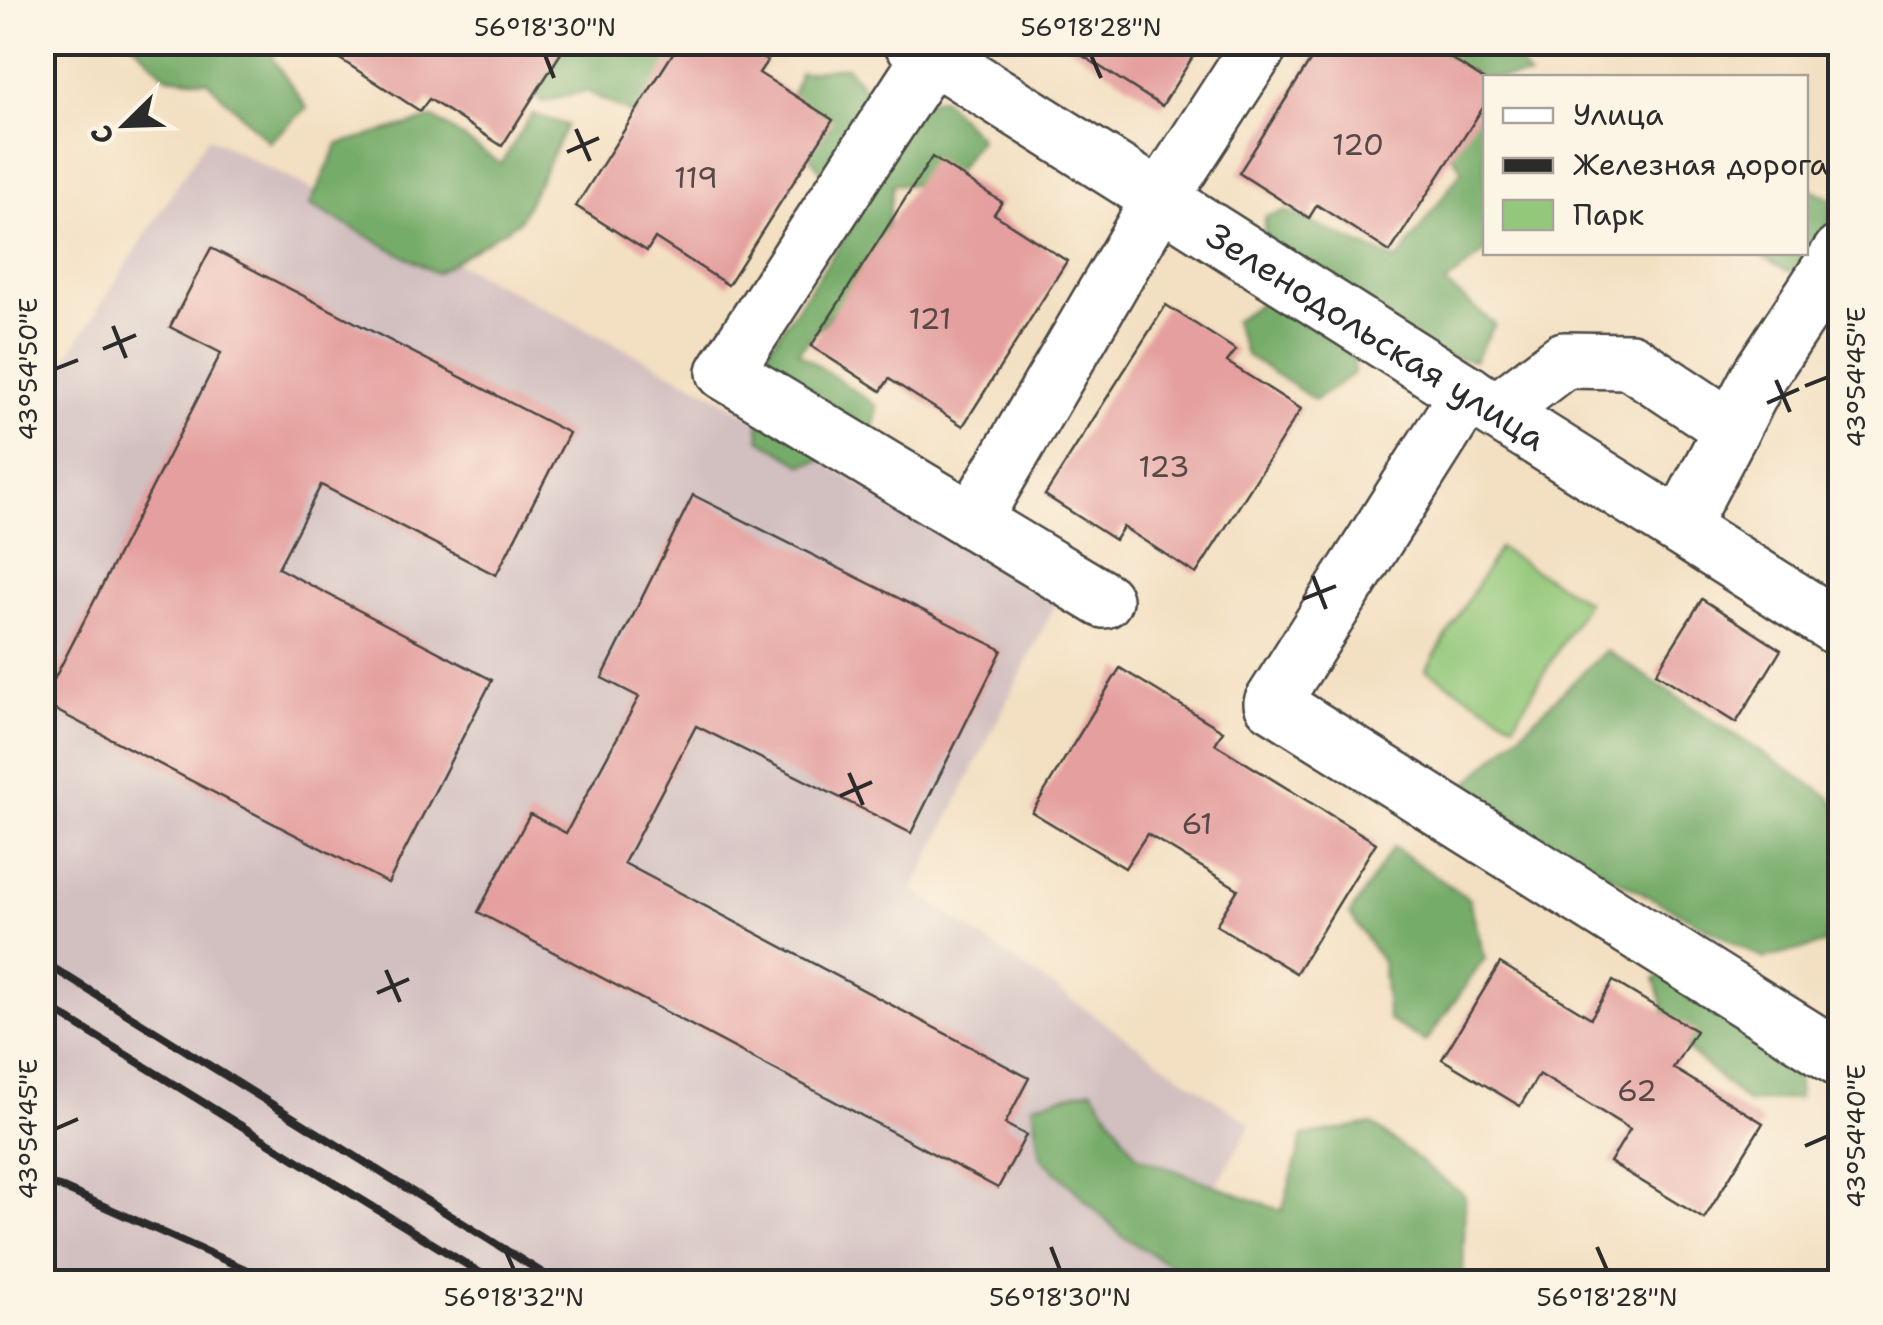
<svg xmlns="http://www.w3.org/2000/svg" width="1883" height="1325" font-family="'Shantell Sans',sans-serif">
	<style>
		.industrial { fill: #d2bfc0 }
		.green { fill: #93c779; stroke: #5f7952; stroke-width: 2.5 }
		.forest { fill: #76ac69; stroke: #506c4a; stroke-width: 2.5 }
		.building { fill: #e49f9e }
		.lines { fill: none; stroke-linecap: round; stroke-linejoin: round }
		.minor-casing { stroke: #494642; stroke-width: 60 }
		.minor { stroke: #fff; stroke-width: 55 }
		.rail { stroke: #2b2b2b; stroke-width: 8 }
		.ticks { fill: none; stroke: #2b2b2b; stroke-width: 4 }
		.labels { text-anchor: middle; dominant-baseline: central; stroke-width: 8; stroke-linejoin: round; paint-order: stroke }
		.number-label { font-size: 30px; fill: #594848 }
		.street-label { font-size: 35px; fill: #2b2b2b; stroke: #fcf5e5 }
		.neatline { fill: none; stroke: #2b2b2b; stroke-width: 4 }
		.ticks-label { font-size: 25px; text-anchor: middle; fill: #2b2b2b }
	</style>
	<rect width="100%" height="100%" fill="#fcf5e5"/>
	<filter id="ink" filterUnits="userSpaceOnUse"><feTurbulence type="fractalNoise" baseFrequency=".01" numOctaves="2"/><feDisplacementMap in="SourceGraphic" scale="20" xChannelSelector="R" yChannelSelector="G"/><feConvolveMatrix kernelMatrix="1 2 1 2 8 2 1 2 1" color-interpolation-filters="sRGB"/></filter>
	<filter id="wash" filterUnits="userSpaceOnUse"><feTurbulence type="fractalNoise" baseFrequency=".0048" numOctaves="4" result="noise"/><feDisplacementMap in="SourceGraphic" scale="40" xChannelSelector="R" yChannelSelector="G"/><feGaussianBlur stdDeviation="2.25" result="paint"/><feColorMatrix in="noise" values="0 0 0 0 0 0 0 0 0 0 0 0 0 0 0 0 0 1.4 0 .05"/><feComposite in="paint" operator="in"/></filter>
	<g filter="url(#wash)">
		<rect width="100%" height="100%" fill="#f3dfc1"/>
		<polygon class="industrial" points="208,137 712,393 1055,605 913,890 1251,1124 1163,1282 43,1282 42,397"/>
		<polygon class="green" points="1499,548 1587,602 1514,723 1426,670"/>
		<g class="forest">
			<polygon points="133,43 281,43 272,58 307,108 269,142 207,81 166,76"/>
			<polygon points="530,43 673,43 679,65 637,117 586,91 542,102 515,75"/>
			<polygon points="1405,43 1504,43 1529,77 1486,78 1485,252 1445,284 1495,324 1474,361 1417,349 1265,253 1264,217 1286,211 1397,261 1462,170 1399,72"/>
			<polygon points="846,66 882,110 942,98 980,138 946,186 893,184 883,256 798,352 877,406 872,446 803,465 760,439 756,367 859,217 782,123 800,73"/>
			<polygon points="532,114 567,125 519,221 436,273 310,205 338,144 434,118 501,164"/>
			<polygon points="1806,186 1832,200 1826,249 1790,272 1756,253 1806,252"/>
			<polygon points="1269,297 1351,336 1354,373 1315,400 1246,355 1234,321"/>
			<polygon points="1606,650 1831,798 1840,810 1840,896 1824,944 1764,959 1458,793"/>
			<polygon points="1393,847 1469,899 1485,958 1426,1042 1388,1020 1382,962 1350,914"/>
			<polygon points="1683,964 1795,1046 1799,1098 1748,1103 1673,1037 1655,979"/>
			<polygon points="1092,1089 1137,1156 1282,1211 1303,1136 1372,1124 1465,1196 1463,1282 1198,1282 1123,1237 1041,1157 1033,1104"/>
		</g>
		<g id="blocks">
			<g class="building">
				<polygon points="314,42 568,42 502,146 429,99 420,111"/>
				<polygon points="680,42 739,42 767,61 759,73 833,120 728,285 655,238 647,251 576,206"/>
				<polygon points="1061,42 1202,42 1162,106"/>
				<polygon points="1322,42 1425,42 1486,81 1486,103 1390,252 1317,205 1309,218 1239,173"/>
				<polygon points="932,157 1002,202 994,214 1067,261 963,426 889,379 881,391 811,346"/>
				<polygon points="211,248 569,433 496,575 321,485 278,568 492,680 388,883 42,703 221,353 170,327"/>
				<polygon points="1166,305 1236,350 1227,362 1301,409 1196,574 1123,527 1115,540 1045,495"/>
				<polygon points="693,495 1002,650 911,833 696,726 624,863 1029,1078 1005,1124 1026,1135 998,1188 478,912 530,814 566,833 639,697 602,678"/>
				<polygon points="1702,599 1781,650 1736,723 1656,673"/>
				<polygon points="1120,668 1223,731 1215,744 1376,843 1296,973 1216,925 1238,889 1147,834 1125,868 1032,812"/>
				<polygon points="1500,963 1591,1018 1613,981 1696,1031 1673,1068 1763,1123 1704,1219 1610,1162 1630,1129 1539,1074 1520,1106 1442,1059"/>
			</g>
		</g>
	</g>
	<g filter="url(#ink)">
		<use href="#blocks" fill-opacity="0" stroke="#494642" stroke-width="2.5"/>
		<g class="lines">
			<g class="minor-casing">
				<g id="minor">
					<path id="s1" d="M912 42 1840 629"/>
					<polyline points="940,42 725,372 1104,600"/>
					<polyline points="1468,393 1272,703 1840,1059"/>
					<polyline points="1497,411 1564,360 1630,361 1732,429"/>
					<polyline points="972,521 1160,199 1262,42"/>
					<polyline points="1680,527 1761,373 1840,253"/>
				</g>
			</g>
			<use href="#minor" class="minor"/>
			<g class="rail">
				<polyline points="42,961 557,1282"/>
				<polyline points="42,1003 495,1282"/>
				<polyline points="42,1182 63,1188 274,1282"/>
			</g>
		</g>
	</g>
	<path class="ticks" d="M545 55 554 78M1091 55 1101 78M576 129 590 161M567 152 599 138M113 326 126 358M103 349 136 335M55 369 78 360M1776 380 1790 412M1805 386 1828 377M1767 403 1799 389M1313 576 1326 609M1303 599 1336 586M849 773 863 805M840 796 872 782M386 970 400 1002M377 993 409 979M55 1129 78 1119M1805 1146 1828 1136M504 1247 514 1270M1051 1247 1060 1270M1597 1247 1607 1270"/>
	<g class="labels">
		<g class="number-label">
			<text x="1358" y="144">120</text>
			<text x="696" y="177">119</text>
			<text x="930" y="318">121</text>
			<text x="1164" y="466">123</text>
			<text x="1197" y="823">61</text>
			<text x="1637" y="1090">62</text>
		</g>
		<g class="street-label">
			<text stroke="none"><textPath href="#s1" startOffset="550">Зеленодольская улица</textPath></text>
		</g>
	</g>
	<rect width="1883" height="1325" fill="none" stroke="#fcf5e5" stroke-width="110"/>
	<rect x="1483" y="75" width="325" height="180" fill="#fcf5e5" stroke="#a8a49b" stroke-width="2.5"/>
	<rect x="1503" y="108" width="50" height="15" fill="#ffffff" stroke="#a8a49b" stroke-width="2.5"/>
	<text x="1573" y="125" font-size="30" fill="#2b2b2b">Улица</text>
	<rect x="1503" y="158" width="50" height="15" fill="#2b2b2b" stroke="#a8a49b" stroke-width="2.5"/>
	<text x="1573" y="175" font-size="30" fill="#2b2b2b">Железная дорога</text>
	<rect x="1503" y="200" width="50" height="30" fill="#93c779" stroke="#a8a49b" stroke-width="2.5"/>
	<text x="1573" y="225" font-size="30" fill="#2b2b2b">Парк</text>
	<g transform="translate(125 125) rotate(247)" stroke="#fcf5e5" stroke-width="8" paint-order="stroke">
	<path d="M0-8L18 38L0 25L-18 38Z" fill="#2b2b2b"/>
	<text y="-15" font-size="28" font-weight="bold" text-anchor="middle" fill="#2b2b2b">С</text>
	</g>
	<rect x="55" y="55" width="1773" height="1215" class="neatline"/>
	<g class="ticks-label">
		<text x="545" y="36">56°18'30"N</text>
		<text x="1091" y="36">56°18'28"N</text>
		<text transform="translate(28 369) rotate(-90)" y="9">43°54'50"E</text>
		<text transform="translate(1856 377) rotate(-90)" y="9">43°54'45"E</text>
		<text transform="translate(28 1129) rotate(-90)" y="9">43°54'45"E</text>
		<text transform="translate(1856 1136) rotate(-90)" y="9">43°54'40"E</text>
		<text x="514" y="1306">56°18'32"N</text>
		<text x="1060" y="1306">56°18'30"N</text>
		<text x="1607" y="1306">56°18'28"N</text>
	</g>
</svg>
